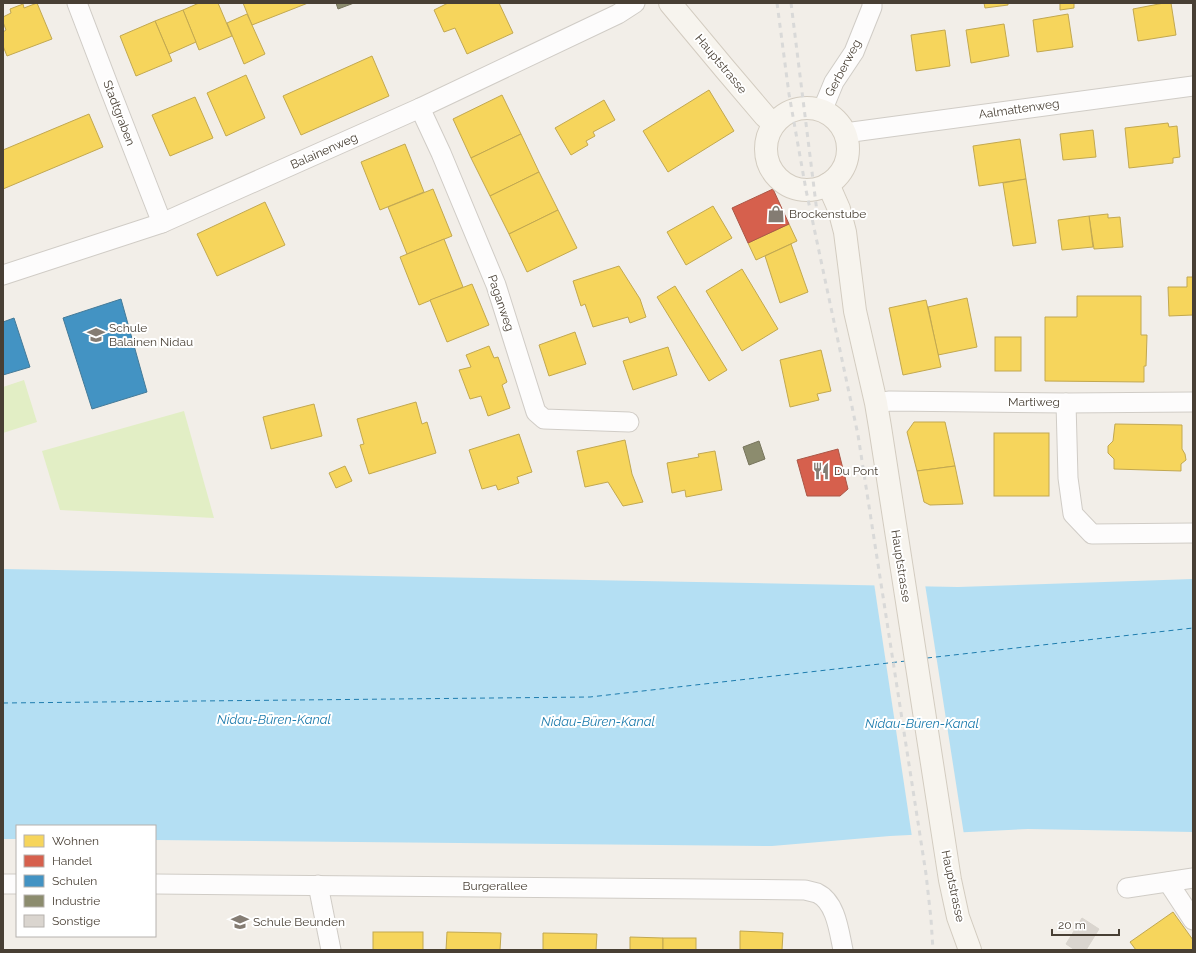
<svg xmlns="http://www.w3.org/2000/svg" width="1196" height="953" font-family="Raleway,sans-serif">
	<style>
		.green { fill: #e2eec5 }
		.water { fill: #b4dff3 }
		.pier { fill: #f2eee8 }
		.homes { fill: #f6d55c; stroke: #c2a850 }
		.shops { fill: #d6604d; stroke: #ab5646 }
		.schools { fill: #4393c3; stroke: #447a98 }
		.industry { fill: #8c8c6e; stroke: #78755d }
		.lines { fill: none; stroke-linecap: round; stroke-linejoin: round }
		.ferry { stroke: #1f7dae; stroke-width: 1; stroke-dasharray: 5 4; stroke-linecap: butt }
		.building { fill: #dad5cf; stroke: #dad5ce }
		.minor-casing { stroke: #d0ccc6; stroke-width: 21 }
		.secondary-casing { stroke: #d3ccc0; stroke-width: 24 }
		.minor { stroke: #fdfcfc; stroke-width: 19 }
		.secondary { stroke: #f7f4ee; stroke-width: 22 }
		.rail { stroke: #d9d9d8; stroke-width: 3; stroke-dasharray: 5 5; stroke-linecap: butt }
		.labels { text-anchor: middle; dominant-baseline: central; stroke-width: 4; stroke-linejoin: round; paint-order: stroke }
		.street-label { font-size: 12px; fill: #483f34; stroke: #fff }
		.poi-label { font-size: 12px; fill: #483f34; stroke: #fff; text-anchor: start }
		.water-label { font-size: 13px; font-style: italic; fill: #1f7dae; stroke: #fff }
	</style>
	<rect width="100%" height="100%" fill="#f2eee8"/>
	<g class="green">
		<polygon points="24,380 37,422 3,433 3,387"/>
		<polygon points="184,411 214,518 60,510 42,451"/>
	</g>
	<polygon class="water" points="3,569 958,587 1193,579 1193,832 1028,829 890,836 772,846 155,840 155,826 17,826 17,839 3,839"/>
	<polygon class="pier" points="874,583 925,584 964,835 912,837"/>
	<g class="homes">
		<polygon points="37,3 52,39 7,56 3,46 3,32 6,30 3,22 3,17 11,13 10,9 23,4 24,8"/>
		<polygon points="199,3 218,3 232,36 199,50 183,10"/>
		<polygon points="243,3 308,3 252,25"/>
		<polygon points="448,3 499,3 513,33 467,54 455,28 444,32 434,10"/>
		<polygon points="984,3 1008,3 1008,5 985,8"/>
		<polygon points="1060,3 1074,3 1074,8 1060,10"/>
		<polygon points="1164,3 1171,3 1176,35 1138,41 1133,9"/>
		<polygon points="183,10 196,42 169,54 155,21"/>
		<polygon points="247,14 265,54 244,64 227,23"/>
		<polygon points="1068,14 1073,47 1037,52 1033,20"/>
		<polygon points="155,21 172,61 136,76 120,36"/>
		<polygon points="1004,24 1009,56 971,63 966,30"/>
		<polygon points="945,30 950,66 916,71 911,35"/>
		<polygon points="372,56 389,96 301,135 283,96"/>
		<polygon points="246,75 265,118 226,136 207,93"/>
		<polygon points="709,90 734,131 668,172 643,131"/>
		<polygon points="502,95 521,134 471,158 453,119"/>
		<polygon points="195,97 213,138 170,156 152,115"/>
		<polygon points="604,100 615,120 593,132 595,136 586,141 588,145 571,155 555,128"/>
		<polygon points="89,114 103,147 3,189 3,150"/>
		<polygon points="1168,123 1169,127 1177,126 1180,157 1173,158 1173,163 1129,168 1125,128"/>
		<polygon points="1093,130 1096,157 1063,160 1060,134"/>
		<polygon points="521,134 539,172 490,196 471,158"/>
		<polygon points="1020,139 1026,179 979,186 973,146"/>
		<polygon points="405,144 424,192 380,210 361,162"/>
		<polygon points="539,172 558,210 509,234 490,196"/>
		<polygon points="1026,179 1036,243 1013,246 1003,183"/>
		<polygon points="433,189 452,236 407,254 388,207"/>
		<polygon points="265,202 285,245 217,276 197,234"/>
		<polygon points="713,206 732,238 686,265 667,232"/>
		<polygon points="558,210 577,248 527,272 509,234"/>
		<polygon points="1108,214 1108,218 1120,217 1123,247 1094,249 1089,216"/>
		<polygon points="1089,216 1093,247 1062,250 1058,220"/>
		<polygon points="789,224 797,241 756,260 748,243"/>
		<polygon points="444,239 463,287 419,305 400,257"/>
		<polygon points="791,244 808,292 780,303 765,256"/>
		<polygon points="619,266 640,299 646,317 630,323 628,317 593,327 585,304 581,306 573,281"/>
		<polygon points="742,269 778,329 742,351 706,291"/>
		<polygon points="1187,277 1193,277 1193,315 1169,316 1168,287 1187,287"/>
		<polygon points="472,284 489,325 447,342 430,300"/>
		<polygon points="675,286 727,370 709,381 657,297"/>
		<polygon points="1077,296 1141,296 1141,335 1147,335 1146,366 1144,366 1144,382 1045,381 1045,317 1077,317"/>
		<polygon points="967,298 977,347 938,355 928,307"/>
		<polygon points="926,300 941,367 903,375 889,308"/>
		<polygon points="575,332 586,364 549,376 539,345"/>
		<rect x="995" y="337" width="26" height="34"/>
		<polygon points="489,346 494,358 498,357 507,382 502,385 510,408 488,416 481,396 470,399 459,370 471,367 466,355"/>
		<polygon points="668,347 677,375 633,390 623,361"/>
		<polygon points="821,350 831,391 817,394 819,400 790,407 780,360"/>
		<polygon points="416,402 422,424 427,422 436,453 369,474 360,445 364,444 357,419"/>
		<polygon points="314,404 322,436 271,449 263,417"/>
		<polygon points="914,422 945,422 955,466 917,471 907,432"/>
		<polygon points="1115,424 1182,425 1182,449 1185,454 1186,460 1181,464 1181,471 1114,469 1114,459 1108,453 1108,446 1113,441"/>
		<rect x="994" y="433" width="55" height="63"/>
		<polygon points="519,434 532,472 517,477 519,483 498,490 496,485 482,489 469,450"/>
		<polygon points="625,440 632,474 643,502 623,506 608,482 585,487 577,451"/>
		<polygon points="715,451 722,490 686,497 685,490 672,493 667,463 699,457 698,454"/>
		<polygon points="345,466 352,481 336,488 329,473"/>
		<polygon points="955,466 963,504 930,505 924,502 917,471"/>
		<polygon points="1173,912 1193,940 1193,950 1136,950 1130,942"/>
		<polygon points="740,931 783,933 782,950 740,950"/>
		<rect x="373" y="932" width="50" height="18"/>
		<polygon points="447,932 501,933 500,950 446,950"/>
		<polygon points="543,933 597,934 596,950 543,950"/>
		<polygon points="630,937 663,938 663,950 630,950"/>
		<rect x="663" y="938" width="33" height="12"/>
	</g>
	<g class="shops">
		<polygon points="773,189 789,224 748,243 732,208"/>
		<polygon points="838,449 848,489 840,496 807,496 797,460"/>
	</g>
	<g class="schools">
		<polygon points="121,299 147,392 92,409 63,318"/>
		<polygon points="14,318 30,367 3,375 3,322"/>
	</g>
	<g class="industry">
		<polygon points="336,3 354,3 338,9"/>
		<polygon points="759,441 765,459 749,465 743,447"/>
	</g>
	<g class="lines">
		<g class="ferry">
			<polyline points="927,658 1193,628"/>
			<polyline points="3,703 590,697 906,661"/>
		</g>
	</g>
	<polygon class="building" points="1082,918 1099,929 1086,950 1075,950 1066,944"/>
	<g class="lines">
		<g class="minor-casing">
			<g id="minor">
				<polyline points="77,3 109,87 162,223"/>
				<polyline points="420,108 441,153 496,285 536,412 544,419 629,422"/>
				<polyline points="822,111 834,82 854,52 872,7 872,3"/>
				<polyline points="845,133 1193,86"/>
				<polyline points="3,275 162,223 420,108 618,14 635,3"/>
				<polyline points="876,403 890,401 1066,403 1193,402"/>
				<polyline points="1066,403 1068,478 1073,514 1092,534 1193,533"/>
				<polyline points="1168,882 1193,920"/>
				<polyline points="3,884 17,884"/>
				<path d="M155 884 805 890C809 891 813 892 817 893 836 902 839 931 843 950"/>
				<polyline points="318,885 331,950"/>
				<polyline points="1127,888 1193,878"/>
			</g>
		</g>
		<g class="secondary-casing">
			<g id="secondary">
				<polyline points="670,3 725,69 765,116 774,124"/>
				<circle cx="807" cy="149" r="41"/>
				<polyline points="828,184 839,209 845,232 855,311 876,403 880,427 950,880 958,917 970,950"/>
			</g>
		</g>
		<use href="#minor" class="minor"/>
		<use href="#secondary" class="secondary"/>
		<g class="rail">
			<polyline points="777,3 789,94 806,190 858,435 926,874 931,919 933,950"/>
			<polyline points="791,3 818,220"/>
		</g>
	</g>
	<defs>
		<g id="shop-bare" transform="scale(1.38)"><path d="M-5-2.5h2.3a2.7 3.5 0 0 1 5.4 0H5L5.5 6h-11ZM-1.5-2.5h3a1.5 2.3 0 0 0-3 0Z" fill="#847c73" stroke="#fff" stroke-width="2.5" paint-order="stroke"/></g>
		<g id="school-bare" transform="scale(1.38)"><path d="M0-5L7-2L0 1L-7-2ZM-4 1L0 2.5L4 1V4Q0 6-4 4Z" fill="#847c73" stroke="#fff" stroke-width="2.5" paint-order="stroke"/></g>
		<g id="restaurant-bare" transform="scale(1.38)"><path d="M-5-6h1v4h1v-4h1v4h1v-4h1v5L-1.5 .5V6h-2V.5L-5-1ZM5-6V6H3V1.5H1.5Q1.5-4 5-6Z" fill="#847c73" stroke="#fff" stroke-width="2.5" paint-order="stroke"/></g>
	</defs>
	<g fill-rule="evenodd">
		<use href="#shop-bare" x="776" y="214"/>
		<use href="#school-bare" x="96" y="335"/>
		<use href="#restaurant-bare" x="821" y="471"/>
		<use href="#school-bare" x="240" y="922"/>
	</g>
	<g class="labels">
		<g class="street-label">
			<text transform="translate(721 64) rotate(50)">Hauptstrasse</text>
			<text transform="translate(843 68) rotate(-62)">Gerberweg</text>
			<text transform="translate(1019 109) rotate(-8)">Aalmattenweg</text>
			<text transform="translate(119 113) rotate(69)">Stadtgraben</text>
			<text transform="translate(324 151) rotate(-24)">Balainenweg</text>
			<text transform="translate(501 303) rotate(71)">Paganweg</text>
			<text x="1034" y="402">Martiweg</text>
			<text transform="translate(901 566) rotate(81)">Hauptstrasse</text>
			<text x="495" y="886">Burgerallee</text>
			<text transform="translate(953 886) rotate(78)">Hauptstrasse</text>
		</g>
		<g class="poi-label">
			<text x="789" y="214">Brockenstube</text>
			<text x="109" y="328">Schule<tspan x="109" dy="14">Balainen Nidau</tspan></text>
			<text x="834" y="471">Du Pont</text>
			<text x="253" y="922">Schule Beunden</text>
		</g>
		<g class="water-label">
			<text x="274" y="719">Nidau-Büren-Kanal</text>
			<text x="598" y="721">Nidau-Büren-Kanal</text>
			<text x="922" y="723">Nidau-Büren-Kanal</text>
		</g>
	</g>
	<rect width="1196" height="953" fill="none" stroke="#483f34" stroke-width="8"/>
	<rect x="16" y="825" width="140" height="112" fill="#ffffff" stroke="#b6b2ae"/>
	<rect x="24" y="835" width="20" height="12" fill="#f6d55c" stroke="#b6b2ae"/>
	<text x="52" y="845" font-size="12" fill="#483f34">Wohnen</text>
	<rect x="24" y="855" width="20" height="12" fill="#d6604d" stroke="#b6b2ae"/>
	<text x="52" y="865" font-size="12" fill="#483f34">Handel</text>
	<rect x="24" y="875" width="20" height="12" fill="#4393c3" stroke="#b6b2ae"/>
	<text x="52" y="885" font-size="12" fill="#483f34">Schulen</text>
	<rect x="24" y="895" width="20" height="12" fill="#8c8c6e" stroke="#b6b2ae"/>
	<text x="52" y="905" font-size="12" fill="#483f34">Industrie</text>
	<rect x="24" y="915" width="20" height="12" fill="#dad5cf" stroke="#b6b2ae"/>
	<text x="52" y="925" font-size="12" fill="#483f34">Sonstige</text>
	<path d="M1052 929v6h67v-6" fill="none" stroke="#483f34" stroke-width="2"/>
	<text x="1058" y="929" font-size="12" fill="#483f34" stroke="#ffffff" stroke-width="3" paint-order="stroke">20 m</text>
</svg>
